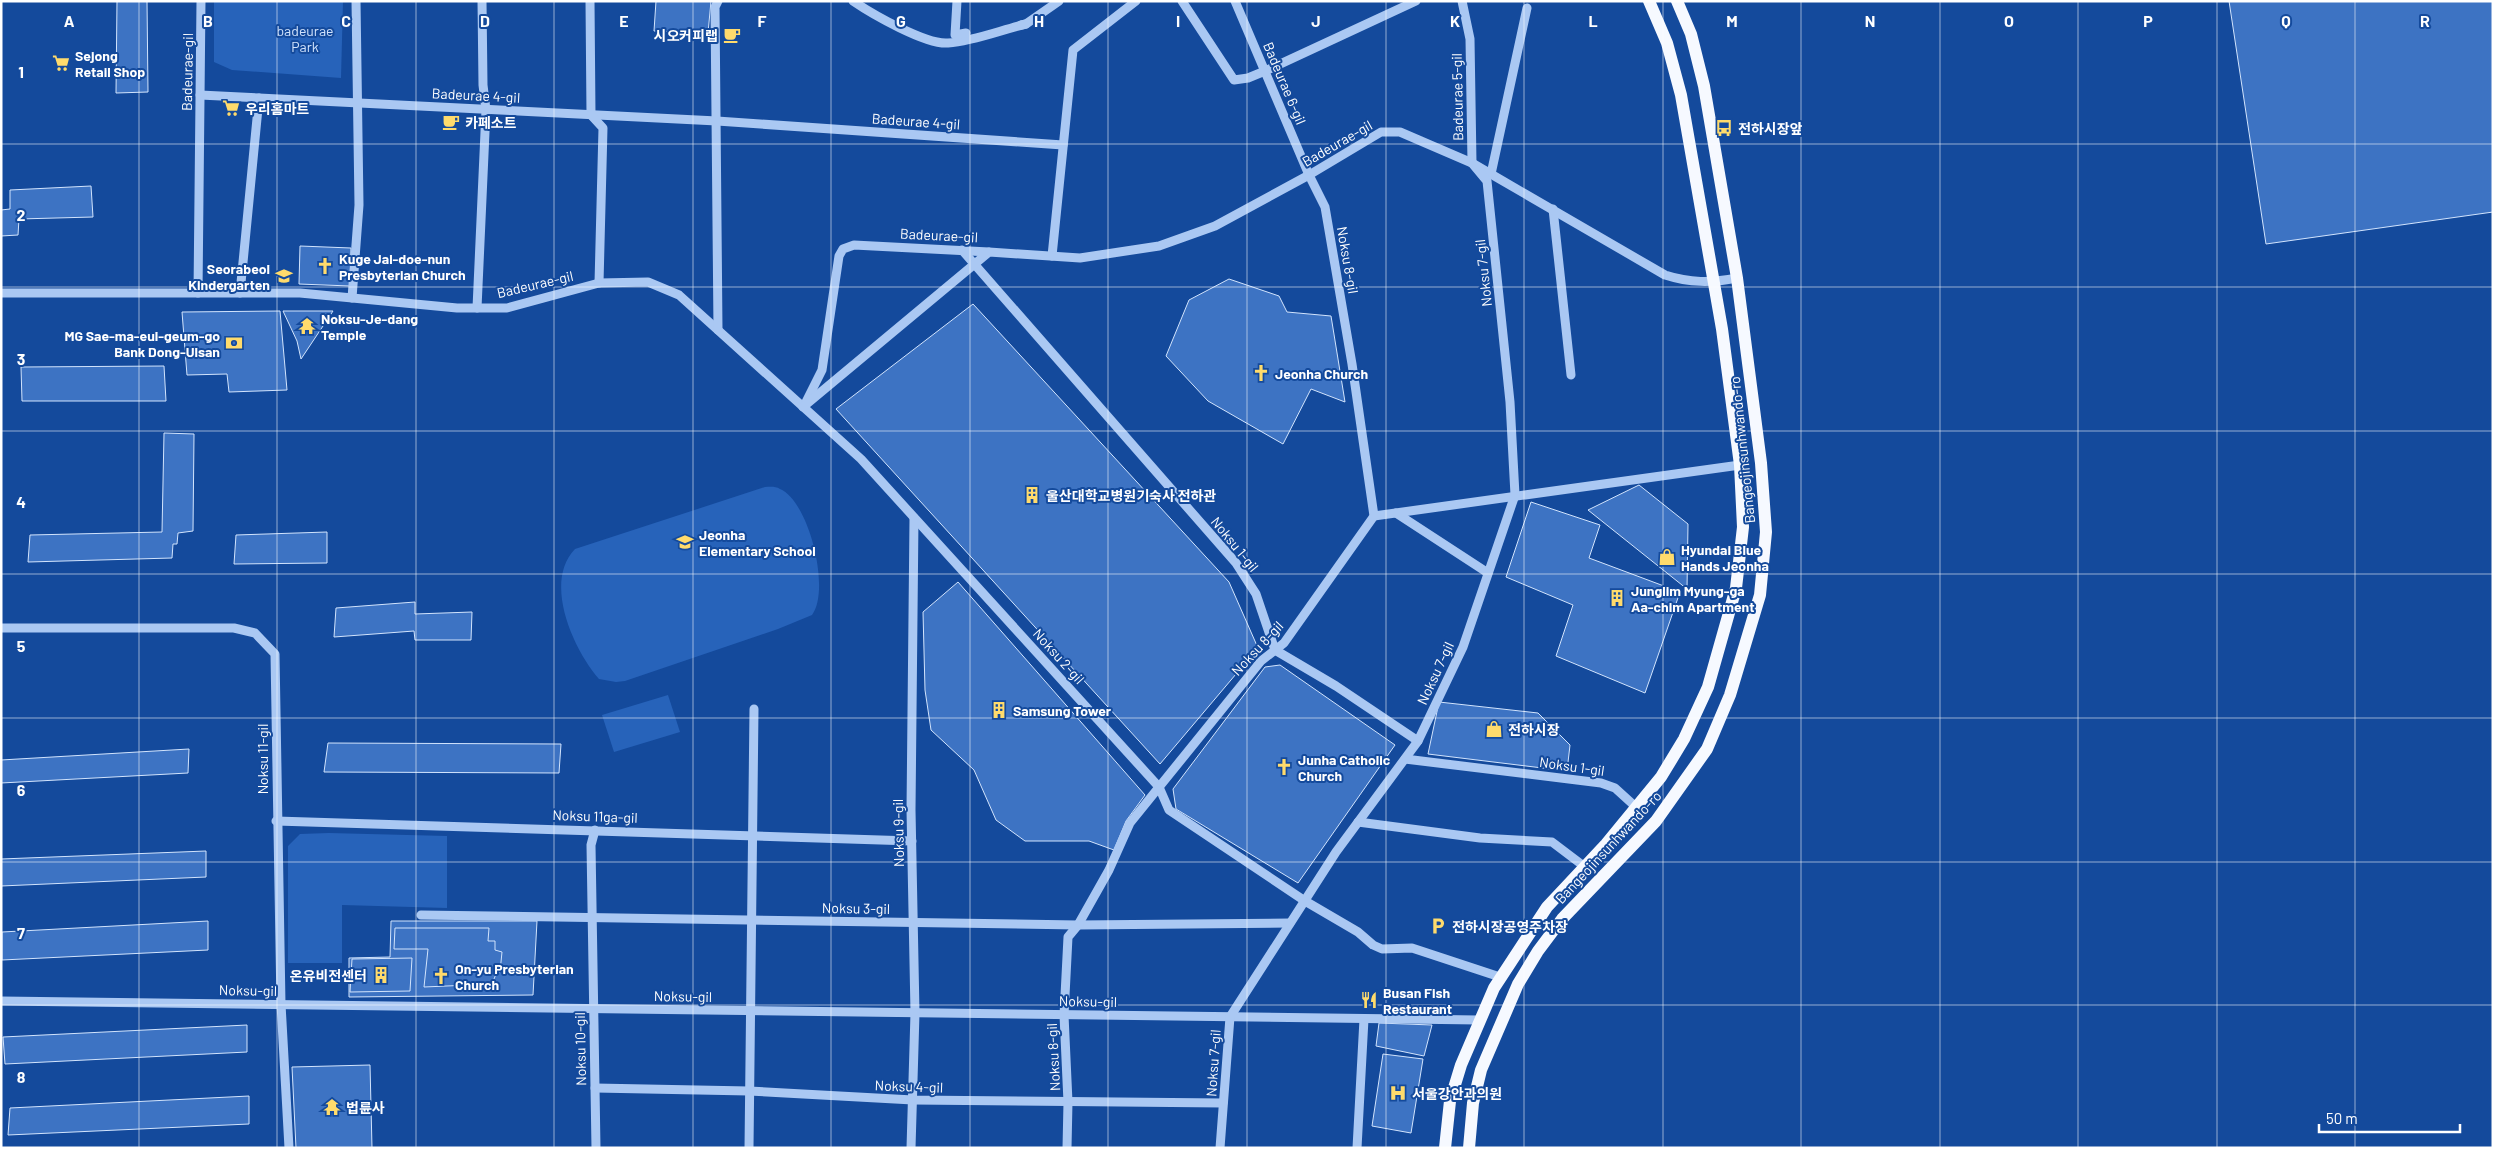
<svg xmlns="http://www.w3.org/2000/svg" width="2494" height="1149" font-family="Barlow,'Noto Sans KR',sans-serif">
	<style>
		.green { fill: #2763ba }
		.building { fill: #3d73c3; stroke: #d2e4fd }
		.lines { fill: none; stroke-linecap: round; stroke-linejoin: round }
		.minor { stroke: #aac8f3; stroke-width: 9 }
		.major { stroke: #f6f9ff; stroke-width: 12 }
		.grid { fill: none; stroke: #fff; stroke-width: 1; stroke-opacity: 0.55 }
		.labels { text-anchor: middle; dominant-baseline: central; stroke-width: 4; stroke-linejoin: round; paint-order: stroke }
		.park-label { font-size: 14px; fill: #d2e4fd; stroke: #144a9c }
		.poi-label { font-size: 14px; font-weight: bold; fill: #fff; stroke: #144a9c; text-anchor: start }
		.street-label { font-size: 14px; fill: #fff; stroke: #144a9c }
		.grid-label { font-size: 16px; text-anchor: middle; font-weight: bold; fill: #fff; stroke: #144a9c; stroke-width: 4; stroke-linejoin: round; paint-order: stroke }
	</style>
	<rect width="100%" height="100%" fill="#144a9c"/>
	<g class="green">
		<polygon points="214,1 343,1 341,78 232,70 214,62"/>
		<path d="M765 487C770 487 775 486 780 489 809 501 831 590 812 615L778 629 625 681 616 682 599 679C573 649 543 582 575 549Z"/>
		<polygon points="668,695 680,732 614,752 602,715"/>
		<polygon points="329,833 447,836 447,908 342,905 342,963 288,963 288,846 300,834"/>
	</g>
	<g class="building">
		<polygon points="117,1 147,1 148,92 116,93"/>
		<polygon points="656,1 711,1 708,33 654,31"/>
		<polygon points="2229,1 2493,1 2493,212 2266,244"/>
		<polygon points="91,186 93,217 19,219 18,235 1,236 1,210 10,209 10,190"/>
		<polygon points="300,246 351,248 350,286 299,284"/>
		<polygon points="1229,279 1279,296 1287,312 1331,316 1345,402 1311,389 1283,444 1208,401 1166,356 1189,300"/>
		<polygon points="973,304 1229,582 1258,648 1160,764 836,409"/>
		<polygon points="280,311 287,390 229,392 227,374 187,375 182,312"/>
		<polygon points="283,311 333,311 301,359 297,341"/>
		<polygon points="164,366 166,401 22,401 21,367"/>
		<polygon points="164,433 194,434 193,531 178,533 177,544 173,544 172,558 28,562 30,535 162,532"/>
		<polygon points="1639,485 1688,524 1687,589 1588,510"/>
		<polygon points="1531,502 1600,525 1589,558 1680,592 1645,693 1556,656 1573,605 1506,577"/>
		<polygon points="327,532 327,563 234,564 236,535"/>
		<polygon points="958,582 1145,795 1126,821 1114,850 1089,841 1025,841 996,820 974,770 931,730 925,690 923,612"/>
		<polygon points="415,602 415,614 472,612 471,640 415,640 414,631 334,637 336,608"/>
		<polygon points="1280,665 1395,745 1298,883 1176,809 1173,789 1265,667"/>
		<polygon points="1439,702 1538,713 1570,745 1567,771 1428,754"/>
		<polygon points="328,743 561,744 559,773 324,772"/>
		<polygon points="189,749 188,773 1,783 1,760"/>
		<polygon points="206,851 206,877 1,886 1,859"/>
		<polygon points="208,921 208,950 2,960 2,932"/>
		<polygon points="391,921 537,921 533,995 349,997 349,958 390,957"/>
		<polygon points="395,928 489,928 488,941 495,941 495,950 502,952 500,972 496,974 492,984 424,987 428,949 394,949"/>
		<polygon points="412,958 410,991 350,992 352,959"/>
		<polygon points="1379,1023 1432,1025 1424,1056 1376,1046"/>
		<polygon points="247,1025 247,1052 5,1064 3,1037"/>
		<polygon points="1383,1054 1423,1059 1411,1133 1372,1126"/>
		<polygon points="370,1065 372,1148 296,1148 292,1067"/>
		<polygon points="249,1096 249,1124 8,1135 10,1108"/>
	</g>
	<g class="lines">
		<g class="minor">
			<polyline points="590,1 591,115"/>
			<path d="M853 1C872 14 926 45 948 43 974 41 1001 30 1026 24"/>
			<polyline points="957,1 955,35 966,33"/>
			<polyline points="1182,1 1234,80 1248,78 1265,71 1416,1"/>
			<polyline points="1021,25 1026,24 1059,1"/>
			<polyline points="200,95 717,121 1063,145"/>
			<polyline points="591,115 603,128 599,283"/>
			<polyline points="1491,174 1527,8"/>
			<polyline points="1553,209 1571,375"/>
			<polyline points="962,250 1236,563 1256,594 1275,650 1336,686 1418,741"/>
			<polyline points="1052,256 1073,50 1136,1"/>
			<polyline points="1,293 198,293 201,1"/>
			<polyline points="198,293 300,293 457,308 507,308 599,283 648,282 679,295 861,459 1159,787 1169,810 1305,901 1358,932 1373,945 1382,949 1412,948 1500,977"/>
			<polyline points="240,293 259,98"/>
			<polyline points="352,298 359,205 356,1"/>
			<polyline points="477,308 486,110 483,85 482,1"/>
			<polyline points="718,330 715,7 718,1"/>
			<polyline points="806,402 822,370 839,256 843,249 854,245 989,252"/>
			<path d="M803 407 989 252 1080 258 1159 246 1215 226 1309 175 1381 132H1400L1472 163 1665 275C1690 283 1711 283 1737 278"/>
			<polyline points="1396,513 1488,573"/>
			<polyline points="1374,516 1740,465"/>
			<polyline points="1,628 234,628 255,633 275,654 281,1004 289,1148"/>
			<polyline points="1405,759 1601,783 1615,788 1637,808"/>
			<polyline points="276,821 912,841"/>
			<polyline points="1358,822 1480,838 1552,842 1585,867"/>
			<polyline points="595,830 591,845 596,1148"/>
			<polyline points="421,915 1078,925 1290,923"/>
			<polyline points="1,1001 1479,1020"/>
			<polyline points="595,1088 749,1091 913,1100 1223,1103"/>
			<polyline points="749,1148 754,709"/>
			<polyline points="911,1148 915,1013 911,810 914,518"/>
			<polyline points="1067,1148 1068,1102 1064,1015 1068,937 1078,925 1109,870 1130,823 1261,661 1284,643 1374,516 1352,364 1325,207 1309,175 1235,1"/>
			<polyline points="1220,1148 1230,1017 1336,852 1418,741 1463,647 1515,495 1510,402 1487,181 1472,163 1470,39 1462,1"/>
			<polyline points="1357,1148 1364,1019"/>
		</g>
		<g class="major">
			<polyline points="1445,1148 1450,1101 1461,1065 1494,988 1547,907 1606,844 1661,777 1684,739 1708,687 1736,588 1743,527 1740,465 1722,329 1681,95 1667,43 1649,1"/>
			<polyline points="1469,1148 1473,1103 1481,1070 1518,984 1538,951 1562,919 1656,821 1707,749 1730,695 1760,595 1766,532 1761,463 1737,278 1704,86 1691,34 1677,1"/>
		</g>
	</g>
	<path class="grid" d="M139 1V1148M277 1V1148M416 1V1148M554 1V1148M693 1V1148M831 1V1148M970 1V1148M1108 1V1148M1247 1V1148M1386 1V1148M1524 1V1148M1663 1V1148M1801 1V1148M1940 1V1148M2078 1V1148M2217 1V1148M2355 1V1148M1 144H2493M1 287H2493M1 431H2493M1 574H2493M1 718H2493M1 862H2493M1 1005H2493"/>
	<defs>
		<g id="cafe-bare" transform="scale(1.35)"><path d="M-5.5-4.5H6V0H3Q3 3.5 0 3.5H-2.5Q-5.5 3.5-5.5 0ZM3-3.2v2h1.7v-2ZM-6 4.5H4V6H-6Z" fill="#ffdb6c" stroke="#144a9c" stroke-width="2.5" paint-order="stroke"/></g>
		<g id="supermarket-bare" transform="scale(1.35)"><path d="M-6-5.5h2.5l.6 2H6L4.5 2H-2.5L-4.4-4H-6ZM-1.5 3.2a1.3 1.3 0 1 0 .1 0ZM3 3.2a1.3 1.3 0 1 0 .1 0Z" fill="#ffdb6c" stroke="#144a9c" stroke-width="2.5" paint-order="stroke"/></g>
		<g id="bus-bare" transform="scale(1.35)"><path d="M-5-6H5V4H4V6H2V4H-2V6H-4V4H-5ZM-3.5-4V0h7V-4ZM-3.5 1.2v1.5H-2V1.2ZM2 1.2v1.5H3.5V1.2Z" fill="#ffdb6c" stroke="#144a9c" stroke-width="2.5" paint-order="stroke"/></g>
		<g id="church-bare" transform="scale(1.35)"><path d="M-1.2-6h2.4v3.5h3.3v2.4h-3.3V6h-2.4V-.1h-3.3v-2.4h3.3Z" fill="#ffdb6c" stroke="#144a9c" stroke-width="2.5" paint-order="stroke"/></g>
		<g id="school-bare" transform="scale(1.35)"><path d="M0-5L7-2L0 1L-7-2ZM-4 1L0 2.5L4 1V4Q0 6-4 4Z" fill="#ffdb6c" stroke="#144a9c" stroke-width="2.5" paint-order="stroke"/></g>
		<g id="temple-bare" transform="scale(1.35)"><path d="M0-6L5-2H3V0L6.5 2.5H4V6H1.5V3h-3V6H-4V2.5H-6.5L-3 0V-2H-5Z" fill="#ffdb6c" stroke="#144a9c" stroke-width="2.5" paint-order="stroke"/></g>
		<g id="bank-bare" transform="scale(1.35)"><path d="M-6-4H6V4H-6ZM0-2.3a2.3 2.3 0 1 0 0 4.6a2.3 2.3 0 1 0 0-4.6Z" fill="#ffdb6c" stroke="#144a9c" stroke-width="2.5" paint-order="stroke"/></g>
		<g id="building-bare" transform="scale(1.35)"><path d="M-4-6H4V6H1V3H-1V6H-4ZM-2.5-4.3h1.7v1.8h-1.7ZM.8-4.3h1.7v1.8H.8ZM-2.5-1h1.7V.8h-1.7ZM.8-1h1.7V.8H.8Z" fill="#ffdb6c" stroke="#144a9c" stroke-width="2.5" paint-order="stroke"/></g>
		<g id="shop-bare" transform="scale(1.35)"><path d="M-5-2.5h2.3a2.7 3.5 0 0 1 5.4 0H5L5.5 6h-11ZM-1.5-2.5h3a1.5 2.3 0 0 0-3 0Z" fill="#ffdb6c" stroke="#144a9c" stroke-width="2.5" paint-order="stroke"/></g>
		<g id="parking-bare" transform="scale(1.35)"><path d="M-3.5-5.5H1a3.5 3.5 0 0 1 0 7H-1V5.5H-3.5ZM-1-3.4V-.6H.8a1.4 1.4 0 0 0 0-2.8Z" fill="#ffdb6c" stroke="#144a9c" stroke-width="2.5" paint-order="stroke"/></g>
		<g id="restaurant-bare" transform="scale(1.35)"><path d="M-5-6h1v4h1v-4h1v4h1v-4h1v5L-1.5 .5V6h-2V.5L-5-1ZM5-6V6H3V1.5H1.5Q1.5-4 5-6Z" fill="#ffdb6c" stroke="#144a9c" stroke-width="2.5" paint-order="stroke"/></g>
		<g id="hospital-bare" transform="scale(1.35)"><path d="M-5-5h3v3.5h4V-5h3V5h-3V1.5h-4V5h-3Z" fill="#ffdb6c" stroke="#144a9c" stroke-width="2.5" paint-order="stroke"/></g>
	</defs>
	<g fill-rule="evenodd">
		<use href="#cafe-bare" x="732" y="35"/>
		<use href="#supermarket-bare" x="61" y="63"/>
		<use href="#supermarket-bare" x="231" y="108"/>
		<use href="#cafe-bare" x="451" y="122"/>
		<use href="#bus-bare" x="1724" y="128"/>
		<use href="#church-bare" x="325" y="266"/>
		<use href="#school-bare" x="284" y="276"/>
		<use href="#temple-bare" x="307" y="326"/>
		<use href="#bank-bare" x="234" y="343"/>
		<use href="#church-bare" x="1261" y="373"/>
		<use href="#building-bare" x="1032" y="495"/>
		<use href="#school-bare" x="685" y="542"/>
		<use href="#shop-bare" x="1667" y="557"/>
		<use href="#building-bare" x="1617" y="598"/>
		<use href="#building-bare" x="999" y="710"/>
		<use href="#shop-bare" x="1494" y="729"/>
		<use href="#church-bare" x="1284" y="767"/>
		<use href="#parking-bare" x="1438" y="926"/>
		<use href="#building-bare" x="381" y="975"/>
		<use href="#church-bare" x="441" y="976"/>
		<use href="#restaurant-bare" x="1369" y="1000"/>
		<use href="#hospital-bare" x="1398" y="1093"/>
		<use href="#temple-bare" x="332" y="1107"/>
	</g>
	<g class="labels">
		<g class="park-label">
			<text x="305" y="30">badeurae<tspan x="305" dy="16">Park</tspan></text>
		</g>
		<g class="poi-label">
			<text x="718" y="35" text-anchor="end">시오커피랩</text>
			<text x="75" y="55">Sejong<tspan x="75" dy="16">Retail Shop</tspan></text>
			<text x="245" y="108">우리홈마트</text>
			<text x="465" y="122">카페소트</text>
			<text x="1738" y="128">전하시장앞</text>
			<text x="339" y="258">Kuge Jal-doe-nun<tspan x="339" dy="16">Presbyterian Church</tspan></text>
			<text x="270" y="268" text-anchor="end">Seorabeol<tspan x="270" dy="16">Kindergarten</tspan></text>
			<text x="321" y="318">Noksu-Je-dang<tspan x="321" dy="16">Temple</tspan></text>
			<text x="220" y="335" text-anchor="end">MG Sae-ma-eul-geum-go<tspan x="220" dy="16">Bank Dong-Ulsan</tspan></text>
			<text x="1275" y="373">Jeonha Church</text>
			<text x="1046" y="495">울산대학교병원기숙사 전하관</text>
			<text x="699" y="534">Jeonha<tspan x="699" dy="16">Elementary School</tspan></text>
			<text x="1681" y="549">Hyundai Blue<tspan x="1681" dy="16">Hands Jeonha</tspan></text>
			<text x="1631" y="590">Junglim Myung-ga<tspan x="1631" dy="16">Aa-chim Apartment</tspan></text>
			<text x="1013" y="710">Samsung Tower</text>
			<text x="1508" y="729">전하시장</text>
			<text x="1298" y="759">Junha Catholic<tspan x="1298" dy="16">Church</tspan></text>
			<text x="1452" y="926">전하시장공영주차장</text>
			<text x="455" y="968">On-yu Presbyterian<tspan x="455" dy="16">Church</tspan></text>
			<text x="367" y="975" text-anchor="end">온유비전센터</text>
			<text x="1383" y="992">Busan Fish<tspan x="1383" dy="16">Restaurant</tspan></text>
			<text x="1412" y="1093">서울강안과의원</text>
			<text x="346" y="1107">법륜사</text>
		</g>
		<g class="street-label">
			<text transform="translate(187 72) rotate(-89)">Badeurae-gil</text>
			<text transform="translate(1285 83) rotate(67)">Badeurae 6-gil</text>
			<text transform="translate(476 95) rotate(3)">Badeurae 4-gil</text>
			<text transform="translate(1457 97) rotate(-91)">Badeurae 5-gil</text>
			<text transform="translate(916 121) rotate(4)">Badeurae 4-gil</text>
			<text transform="translate(1337 143) rotate(-30)">Badeurae-gil</text>
			<text transform="translate(939 235) rotate(3)">Badeurae-gil</text>
			<text transform="translate(1348 260) rotate(80)">Noksu 8-gil</text>
			<text transform="translate(1483 273) rotate(-96)">Noksu 7-gil</text>
			<text transform="translate(535 284) rotate(-13)">Badeurae-gil</text>
			<text transform="translate(1742 450) rotate(-96)">Bangeojinsunhwando-ro</text>
			<text transform="translate(1235 544) rotate(51)">Noksu 1-gil</text>
			<text transform="translate(1257 648) rotate(-47)">Noksu 8-gil</text>
			<text transform="translate(1059 656) rotate(48)">Noksu 2-gil</text>
			<text transform="translate(1435 673) rotate(-65)">Noksu 7-gil</text>
			<text transform="translate(262 759) rotate(-90)">Noksu 11-gil</text>
			<text transform="translate(1572 766) rotate(8)">Noksu 1-gil</text>
			<text transform="translate(595 816) rotate(2)">Noksu 11ga-gil</text>
			<text transform="translate(898 833) rotate(-91)">Noksu 9-gil</text>
			<text transform="translate(1608 847) rotate(-47)">Bangeojinsunhwando-ro</text>
			<text transform="translate(856 908) rotate(1)">Noksu 3-gil</text>
			<text transform="translate(248 990) rotate(1)">Noksu-gil</text>
			<text transform="translate(683 996) rotate(1)">Noksu-gil</text>
			<text transform="translate(1088 1001) rotate(1)">Noksu-gil</text>
			<text transform="translate(580 1049) rotate(-91)">Noksu 10-gil</text>
			<text transform="translate(1053 1057) rotate(-93)">Noksu 8-gil</text>
			<text transform="translate(1213 1063) rotate(-86)">Noksu 7-gil</text>
			<text transform="translate(909 1086) rotate(2)">Noksu 4-gil</text>
		</g>
	</g>
	<g class="grid-label">
		<text x="69" y="27">A</text>
		<text x="208" y="27">B</text>
		<text x="346" y="27">C</text>
		<text x="485" y="27">D</text>
		<text x="624" y="27">E</text>
		<text x="762" y="27">F</text>
		<text x="901" y="27">G</text>
		<text x="1039" y="27">H</text>
		<text x="1178" y="27">I</text>
		<text x="1316" y="27">J</text>
		<text x="1455" y="27">K</text>
		<text x="1593" y="27">L</text>
		<text x="1732" y="27">M</text>
		<text x="1870" y="27">N</text>
		<text x="2009" y="27">O</text>
		<text x="2148" y="27">P</text>
		<text x="2286" y="27">Q</text>
		<text x="2425" y="27">R</text>
		<text x="21" y="78">1</text>
		<text x="21" y="221">2</text>
		<text x="21" y="365">3</text>
		<text x="21" y="508">4</text>
		<text x="21" y="652">5</text>
		<text x="21" y="796">6</text>
		<text x="21" y="939">7</text>
		<text x="21" y="1083">8</text>
	</g>
	<rect width="2494" height="1149" fill="none" stroke="#ffffff" stroke-width="5"/>
	<path d="M2319 1124v8h141v-8" fill="none" stroke="#ffffff" stroke-width="2.5"/>
	<text x="2326" y="1124" font-size="15" fill="#ffffff" stroke="#144a9c" stroke-width="4" paint-order="stroke">50 m</text>
</svg>
